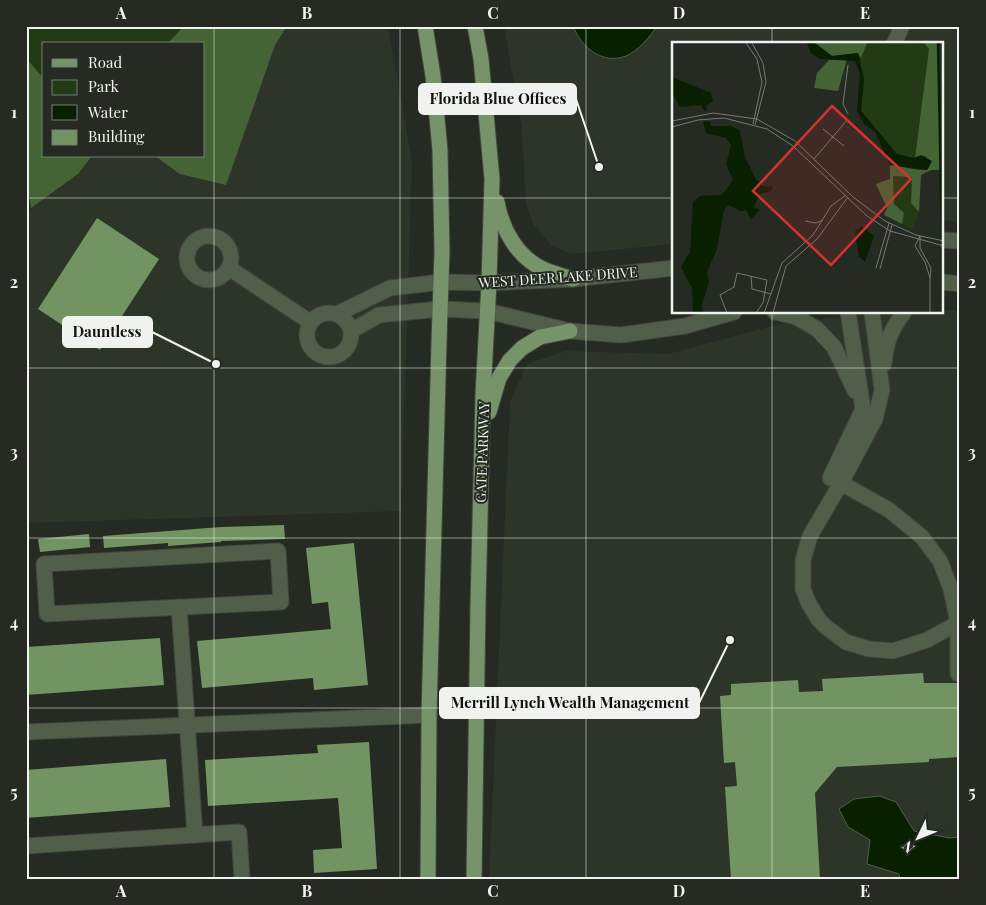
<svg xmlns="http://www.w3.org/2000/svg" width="986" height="905" font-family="'Playfair Display',serif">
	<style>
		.built { fill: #2d3529 }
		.green { fill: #223b15 }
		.forest { fill: #456436 }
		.water { fill: #092000; stroke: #4e5f47 }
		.building { fill: #729463 }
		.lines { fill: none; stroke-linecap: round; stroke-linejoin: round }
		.minor-casing { stroke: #41463f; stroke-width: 17 }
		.major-casing { stroke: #41463f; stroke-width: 17 }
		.minor { stroke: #505e4a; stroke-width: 15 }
		.major { stroke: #76936a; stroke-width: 15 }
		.grid { fill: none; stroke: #eff2ee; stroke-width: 1; stroke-opacity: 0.55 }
		.labels { text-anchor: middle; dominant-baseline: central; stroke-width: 4; stroke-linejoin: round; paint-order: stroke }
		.street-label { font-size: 14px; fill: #eff2ee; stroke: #252a23 }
		.inset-river { fill: none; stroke: #092000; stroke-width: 2.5 }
		.inset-road { fill: none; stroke: #767a74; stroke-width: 1 }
		.view { fill: #d73232; fill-opacity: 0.15; stroke: #d73232; stroke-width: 2.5 }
		.inset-edge { fill: none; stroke: #eff2ee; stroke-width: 2.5 }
		.leader { fill: none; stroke: #eff2ee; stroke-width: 2 }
		.callout-dot { fill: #eff2ee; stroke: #252a23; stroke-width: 2 }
		.callout { fill: #eff2ee; stroke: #eff2ee; stroke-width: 2 }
		.callout-label { font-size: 15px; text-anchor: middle; font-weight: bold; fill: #111 }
		.neatline { fill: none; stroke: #eff2ee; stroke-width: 2 }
		.grid-label { font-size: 16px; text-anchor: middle; font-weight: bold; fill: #eff2ee }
	</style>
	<rect width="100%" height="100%" fill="#252a23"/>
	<g class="built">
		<polygon points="253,26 388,26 412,162 401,511 26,523 26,217 31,208 78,174 92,156 204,156"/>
		<polygon points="504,26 960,26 960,222 942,220 942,44 674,44 673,244 572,254 552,246 533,224 526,204 522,130"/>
		<polygon points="942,310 960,310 960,879 489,879 510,402 527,364 565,351 668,354 776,325 864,313 942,312"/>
	</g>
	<polygon class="green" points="26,26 184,26 167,44 44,44 44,79 26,58"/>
	<g class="forest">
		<polygon points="184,26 287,26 275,45 226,185 180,174 155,156 204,156 204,44 167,44"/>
		<polygon points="26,58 44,79 44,156 92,156 78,174 31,208 28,189 26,185"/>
	</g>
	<g class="water">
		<path d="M573 26H657C649 38 639 50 626 56 602 65 581 47 573 26Z"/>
		<polygon points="879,796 896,802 914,831 949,838 960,837 960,879 900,879 899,874 867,864 870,840 848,827 839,809 854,799"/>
	</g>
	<g class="building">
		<polygon points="97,218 159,259 100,350 38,309"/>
		<polygon points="284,525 285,539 221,541 221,542 168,546 168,543 104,548 103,536 221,527"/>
		<polygon points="89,534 90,547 40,552 38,539"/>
		<polygon points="354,543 368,685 314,690 313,678 202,688 197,641 331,629 328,602 312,604 306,548"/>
		<polygon points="160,638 164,685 26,695 26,647"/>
		<polygon points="923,673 924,683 960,683 960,757 929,759 929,762 837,767 815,793 820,879 731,879 725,787 737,786 735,762 724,763 720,696 731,695 731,684 798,680 799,692 823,691 822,679"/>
		<polygon points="369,742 377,869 314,873 313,850 342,848 338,798 208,806 205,760 318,753 317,745"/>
		<polygon points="166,759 170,807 26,818 26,770"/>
	</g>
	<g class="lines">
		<g class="minor-casing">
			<g id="minor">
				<polyline points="894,44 902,26"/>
				<circle cx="209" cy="258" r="22"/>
				<polyline points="942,240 960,241"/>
				<polyline points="229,268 310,322"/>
				<polyline points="942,282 960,284"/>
				<polyline points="775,312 796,317 817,329 834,347 855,391"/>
				<polyline points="872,312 882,390 875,419 841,483 810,536 803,560 803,589 809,604 819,620 826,627 846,642 869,649 893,651 927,640 958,623"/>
				<circle cx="329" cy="335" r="22"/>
				<polyline points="337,314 390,288 442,282 489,283 573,279 674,268"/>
				<polyline points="351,331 379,315 440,309 487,311 570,331 621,335 685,326 734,312"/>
				<path d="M884 364C886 341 891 330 904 312"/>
				<polyline points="830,478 863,409 848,312"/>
				<polyline points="841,483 889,510 922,537 940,561 951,589 958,623 958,674"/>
				<polygon points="278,551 281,602 47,614 44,564"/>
				<polyline points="179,607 195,835"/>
				<polyline points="26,732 429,715"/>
				<polyline points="26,846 239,832 242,879"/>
			</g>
		</g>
		<g class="major-casing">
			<g id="major">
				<polyline points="425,26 433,76 440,150 442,251 439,342 429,715 428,879"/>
				<path d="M497 202C502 229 517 257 543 269 552 273 563 276 573 279"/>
				<polyline points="489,412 499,378 510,360 522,348 540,337 570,331"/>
				<polyline points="474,879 478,605 483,394 489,283 492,179 481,59 475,26"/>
			</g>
		</g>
		<use href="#minor" class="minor"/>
		<use href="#major" class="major"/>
	</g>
	<path class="grid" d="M214 26V879M400 26V879M586 26V879M772 26V44M26 198H674M942 198H960M772 312V879M26 368H960M26 538H960M26 708H960"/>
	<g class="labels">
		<g class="street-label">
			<text transform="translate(558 277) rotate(-4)">WEST DEER LAKE DRIVE</text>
			<text transform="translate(482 452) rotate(-88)">GATE PARKWAY</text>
		</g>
	</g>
	<g transform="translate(672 42)">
		<rect width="271" height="271" fill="#252a23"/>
		<path d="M195 1H252L257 7 243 116 225 112 189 69V16ZM221 134 240 135 239 161 247 170 241 187 230 182 232 171 222 163Z" fill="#223b15"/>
		<path d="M143 1H195L189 16 186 11 160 14ZM252 1H267L269 128H259L249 133 247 170 239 161 240 135 221 134 222 162 232 171 230 182 212 173 215 166 204 142 218 137V123L247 128H255L259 121 253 114 243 116 257 7ZM175 17 166 49 142 46 145 31 157 18Z" fill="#456436"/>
		<path d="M135 1H143L160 14 186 11 192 37 189 69 225 112 242 116 249 113 260 119 255 128 218 123 203 90 192 82 185 69 188 32 183 19 148 17 139 11ZM0 35 39 51 41 59 34 64 35 68 32 69 29 63 8 65 0 51ZM38 79 39 84H59L68 89 73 115 84 137 90 144 101 145 99 149 89 152 83 162 82 166 88 167 79 178 74 168 68 169 57 163 52 168 45 207 35 230 37 240 30 263 31 271H21L20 246 9 225 18 210 21 160 28 154 50 153 61 138 54 122 59 103 54 96 34 91 31 80ZM189 184 202 194 193 220 187 215 183 189Z" fill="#092000"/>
		<path class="inset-river" d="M266 1 270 197M270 206 271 271"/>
		<path class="inset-road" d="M74 1 85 17 90 40 81 82M80 1 91 21 94 40 83 83M176 23 171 62 176 72M0 79 41 71 85 77 123 99 181 155 213 179 244 193 272 199M0 85 26 78 52 76 95 87 121 104 195 174 218 189 272 204M151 87 172 104M142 117 176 77M133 179 144 181 151 178M248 194V206L259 226 258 236 253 220 243 204ZM204 226 217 181M208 227 220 183M79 234 80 247 99 252M55 271 48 253 62 245 65 231 95 238 91 261 84 271M92 271 110 221 141 193 159 164 174 153M101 271 114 224 145 197 176 155M258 271V236"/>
		<path class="view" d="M160 64 239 137 159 223 81 149Z"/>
		<rect width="271" height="271" class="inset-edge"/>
	</g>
	<path class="leader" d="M599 167L576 99M216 364L152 332M730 640L699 703"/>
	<g class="callout-dot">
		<circle cx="599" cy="167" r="5"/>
		<circle cx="216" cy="364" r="5"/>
		<circle cx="730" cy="640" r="5"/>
	</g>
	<g class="callout">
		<rect x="419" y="84" width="157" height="30" rx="5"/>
		<rect x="63" y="317" width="89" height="30" rx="5"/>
		<rect x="440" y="688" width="259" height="30" rx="5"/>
	</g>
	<g class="callout-label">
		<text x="498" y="104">Florida Blue Offices</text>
		<text x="107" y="337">Dauntless</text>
		<text x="570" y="708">Merrill Lynch Wealth Management</text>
	</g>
	<rect width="986" height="905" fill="none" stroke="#252a23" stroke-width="55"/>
	<rect x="42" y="42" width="162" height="115" fill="#252a23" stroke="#767a74"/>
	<rect x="52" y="59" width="25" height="8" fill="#76936a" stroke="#767a74"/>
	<text x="88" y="68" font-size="15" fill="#eff2ee">Road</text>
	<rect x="52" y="80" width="25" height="15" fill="#223b15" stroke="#767a74"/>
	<text x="88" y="92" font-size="15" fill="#eff2ee">Park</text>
	<rect x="52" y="105" width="25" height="15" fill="#092000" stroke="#767a74"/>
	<text x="88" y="118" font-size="15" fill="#eff2ee">Water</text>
	<rect x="52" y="130" width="25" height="15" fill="#729463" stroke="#767a74"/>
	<text x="88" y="142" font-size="15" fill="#eff2ee">Building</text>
	<g transform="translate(918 838) rotate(227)" stroke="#252a23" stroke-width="4" paint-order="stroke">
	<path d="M0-4L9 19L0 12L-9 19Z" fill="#eff2ee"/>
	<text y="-8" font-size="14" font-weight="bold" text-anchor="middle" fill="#eff2ee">N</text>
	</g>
	<rect x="28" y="28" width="930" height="850" class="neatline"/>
	<g class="grid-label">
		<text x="121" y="19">A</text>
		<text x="307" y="19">B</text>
		<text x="493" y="19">C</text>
		<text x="679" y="19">D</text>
		<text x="865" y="19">E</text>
		<text x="14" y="118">1</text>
		<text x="972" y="118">1</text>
		<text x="14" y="288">2</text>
		<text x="972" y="288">2</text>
		<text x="14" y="458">3</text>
		<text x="972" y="458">3</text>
		<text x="14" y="628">4</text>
		<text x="972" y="628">4</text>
		<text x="14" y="798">5</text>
		<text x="972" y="798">5</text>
		<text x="121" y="897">A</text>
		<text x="307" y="897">B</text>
		<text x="493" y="897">C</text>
		<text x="679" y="897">D</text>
		<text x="865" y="897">E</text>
	</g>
</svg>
